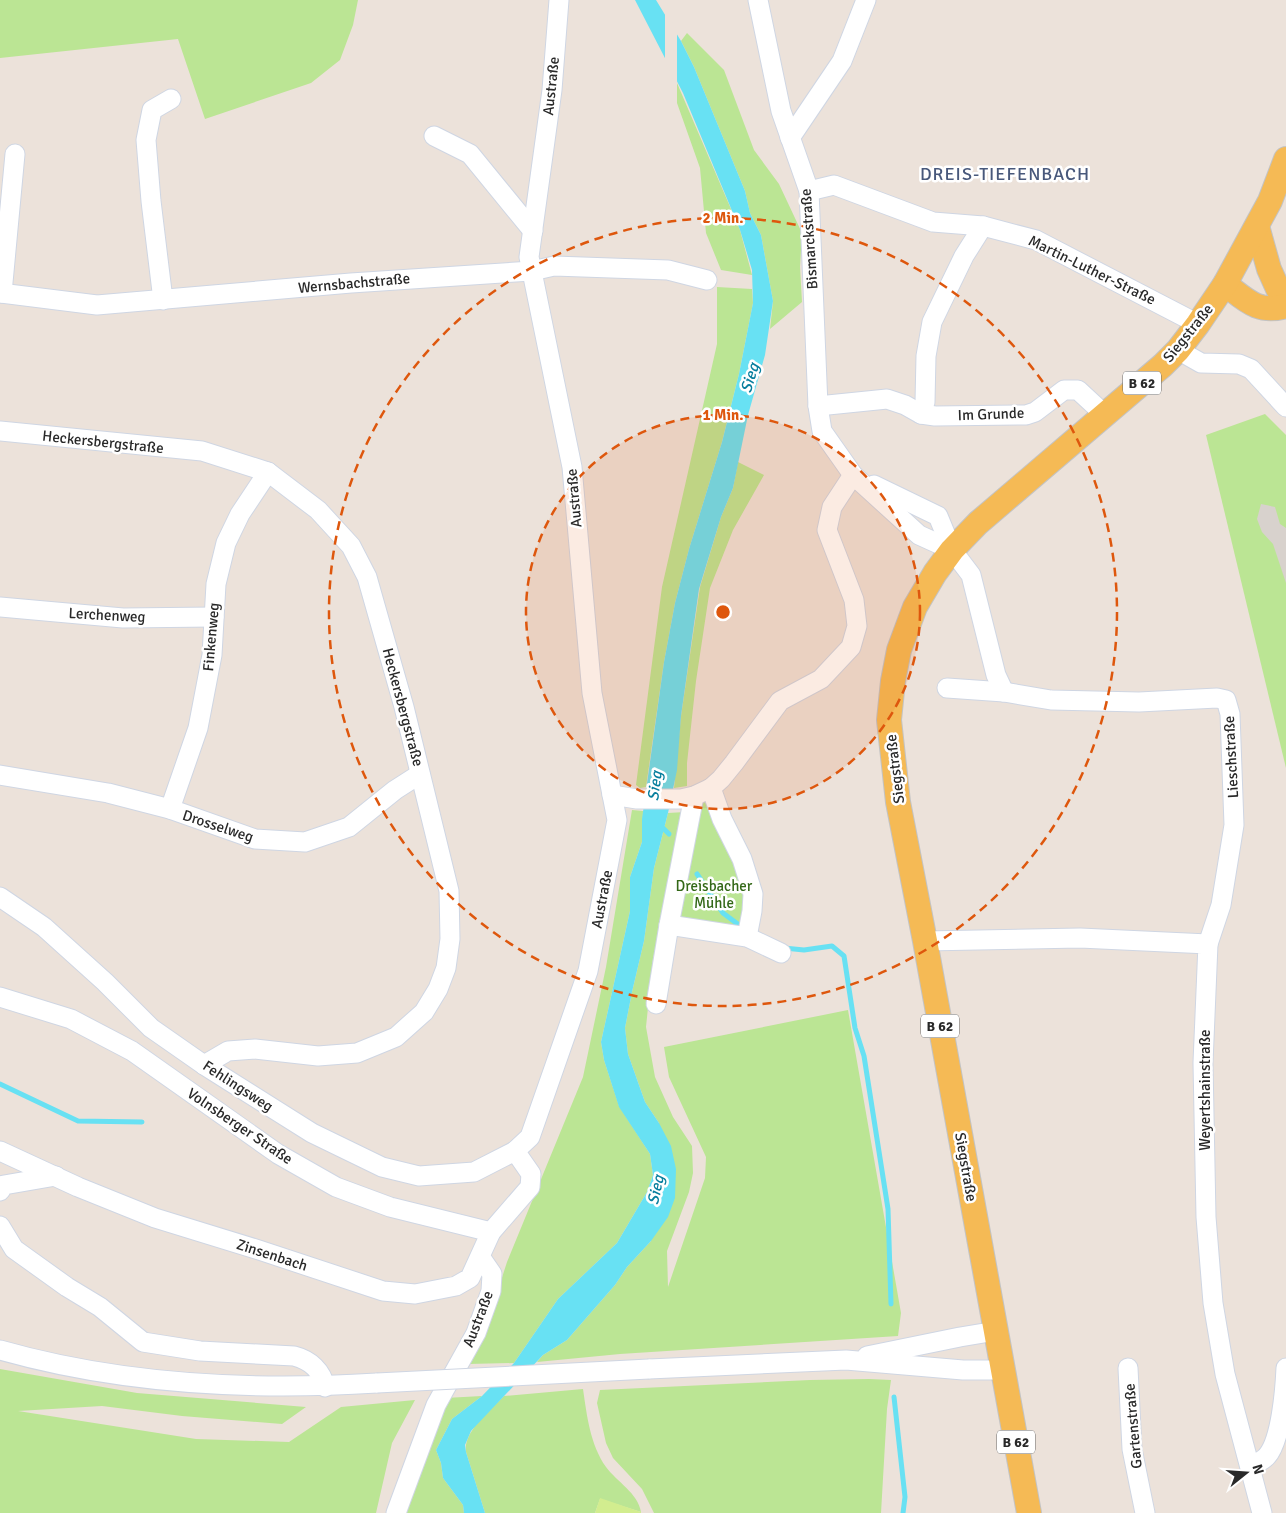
<svg xmlns="http://www.w3.org/2000/svg" width="1286" height="1513" font-family="Signika,sans-serif">
	<style>
		.green { fill: #bbe594 }
		.pitch { fill: #d2ed8f }
		.plaza { fill: #d8d2cd }
		.water { fill: #68e1f3 }
		.pier { fill: #ece2da }
		.lines { fill: none; stroke-linecap: round; stroke-linejoin: round }
		.stream { stroke: #68e1f3; stroke-width: 5 }
		.minor-casing { stroke: #cfd6e3; stroke-width: 21 }
		.major-casing { stroke: #c3c3c3; stroke-width: 26 }
		.minor { stroke: #fff; stroke-width: 19 }
		.major { stroke: #f5ba55; stroke-width: 24 }
		.minor-bridge-casing { stroke: #cfd6e3; stroke-width: 21; stroke-linecap: butt }
		.minor-bridge { stroke: #fff; stroke-width: 19 }
		.ring { fill: none; stroke: #de570d; stroke-width: 2.5; stroke-dasharray: 9 6 }
		.labels { text-anchor: middle; dominant-baseline: central; stroke-width: 5; stroke-linejoin: round; paint-order: stroke }
		.shield { fill: #fff; stroke: #696969; stroke-width: 1 }
		.shield-label { font-size: 14px; font-weight: bold; fill: #292929 }
		.street-label { font-size: 15px; fill: #292929; stroke: #fff }
		.park-label { font-size: 15px; fill: #336817; stroke: #fff }
		.water-label { font-size: 16px; font-style: italic; fill: #087f9e; stroke: #fff }
		.quarter-label { font-size: 18px; letter-spacing: 1px; fill: #48587b; stroke: #fff }
		.centre { fill: #de570d; stroke: #fff; stroke-width: 2.5 }
		.ring-label { font-size: 15px; text-anchor: middle; font-weight: bold; fill: #de570d; stroke: #fff; stroke-width: 5; stroke-linejoin: round; paint-order: stroke }
	</style>
	<rect width="100%" height="100%" fill="#ece2da"/>
	<g class="green">
		<polygon points="0,0 358,0 353,25 340,60 311,83 205,119 178,39 0,58"/>
		<polygon points="687,33 724,70 754,150 779,184 802,233 800,267 802,302 770,329 773,301 761,235 750,213 745,191 694,67 681,41"/>
		<polygon points="677,83 740,230 752,275 721,270 706,233 700,168 677,103"/>
		<polygon points="717,287 752,289 753,303 739,374 722,442 689,549 675,603 664,662 646,787 640,788 636,785 662,587 717,344"/>
		<polygon points="1265,414 1286,435 1286,768 1206,435"/>
		<polygon points="738,462 764,475 733,530 710,588 696,681 687,763 687,786 674,788 681,716 700,587 721,517 733,488"/>
		<polygon points="711,788 742,859 747,937 669,925 694,796"/>
		<polygon points="632,810 643,811 642,842 630,877 630,911 601,1042 604,1060 619,1106 650,1154 653,1175 647,1192 617,1243 558,1299 514,1363 468,1364 488,1321 507,1262 583,1077 606,967"/>
		<polygon points="685,812 653,959 646,1027 655,1077 673,1117 692,1146 693,1173 689,1192 667,1251 668,1287 705,1178 706,1157 669,1077 664,1047 848,1010 901,1313 898,1336 620,1354 537,1362 543,1355 567,1340 615,1285 627,1267 651,1241 659,1123 645,1102 628,1054 625,1028 632,992 644,941 654,868 668,813"/>
		<polygon points="0,1369 137,1393 306,1407 282,1424 182,1416 102,1406 18,1411 196,1439 289,1442 341,1407 415,1400 392,1443 376,1513 0,1513"/>
		<polygon points="869,1379 891,1380 887,1409 881,1513 654,1513 642,1489 613,1458 606,1443 597,1403 600,1390 810,1380"/>
		<path d="M583 1389C587 1416 590 1444 606 1467 617 1482 638 1493 641 1512L600 1499 595 1513H485L466 1452C463 1431 491 1410 504 1396Z"/>
		<polygon points="482,1396 452,1419 436,1450 441,1463 443,1478 463,1505 464,1513 405,1513 445,1398"/>
	</g>
	<polygon class="pitch" points="600,1498 641,1512 641,1513 595,1513"/>
	<polygon class="plaza" points="1261,504 1275,507 1280,524 1286,528 1286,583 1273,544 1262,532 1257,519"/>
	<polygon class="water" points="635,0 656,0 681,41 694,67 745,191 750,213 761,235 773,301 765,355 748,415 733,488 721,517 699,589 681,716 677,770 668,813 654,868 644,941 632,992 625,1028 628,1054 645,1102 659,1123 671,1146 676,1169 675,1198 668,1217 651,1241 627,1267 615,1285 567,1340 543,1355 471,1431 465,1445 466,1452 485,1513 464,1513 463,1505 443,1478 441,1463 436,1450 452,1419 482,1396 514,1363 558,1299 617,1243 647,1192 653,1175 650,1154 619,1107 604,1060 601,1042 630,911 630,877 642,842 642,819 664,662 675,603 689,549 722,442 739,374 753,303 752,270 740,230 683,93"/>
	<polygon class="pier" points="665,10 677,29 677,87 665,62"/>
	<g class="lines">
		<g class="stream">
			<polyline points="660,825 669,834"/>
			<polyline points="697,874 723,913 739,925"/>
			<polyline points="784,948 804,950 832,946 844,956 855,1028 864,1056 888,1209 891,1304"/>
			<polyline points="0,1084 78,1121 142,1122"/>
			<polyline points="894,1397 905,1497 903,1513"/>
		</g>
		<g class="minor-casing">
			<g id="minor">
				<polyline points="758,0 781,111 809,191 818,406 822,431 853,475 919,535 952,550"/>
				<polyline points="434,136 470,154 533,231"/>
				<polyline points="790,138 842,61 866,0"/>
				<polyline points="809,191 834,185 933,222 983,226 1036,240 1198,324"/>
				<polyline points="0,293 97,305 351,283 532,271 554,266 668,270 707,280"/>
				<polyline points="2,293 15,154"/>
				<polyline points="163,300 151,201 146,140 152,110 171,99"/>
				<polyline points="1178,350 1201,363 1239,364 1251,369 1286,407"/>
				<polyline points="818,406 887,399 905,405 921,414 935,416 1026,415 1035,412 1064,390 1078,390 1105,415"/>
				<polyline points="921,414 925,402 926,356 932,322 964,256 983,226"/>
				<polyline points="0,431 202,451 268,472 318,510 351,546 367,577 404,707 449,891 450,939 446,968 438,989 424,1012 396,1037 357,1053 318,1056 255,1049 228,1051 204,1065"/>
				<polyline points="874,485 938,516 952,550 971,575 996,675 1004,692"/>
				<polyline points="0,607 123,618 214,617"/>
				<polyline points="947,688 1004,692 1051,700 1139,702 1217,698 1226,700 1230,714 1234,825 1221,905 1208,944"/>
				<polyline points="0,775 108,793 170,809 255,839 305,842 349,827 395,790 420,774"/>
				<polyline points="711,788 722,819 742,859 753,894 752,911 747,937"/>
				<polyline points="612,795 637,799 681,799 694,796 711,788 721,779 734,763 780,701 821,679 851,647 857,626 854,600 827,530 832,507 853,475"/>
				<polyline points="170,809 198,728 212,655 216,584 226,543 240,514 268,472"/>
				<polyline points="0,897 44,927 105,982 151,1028 204,1065 312,1133 382,1167 419,1176 474,1172 515,1151"/>
				<polyline points="669,925 747,937 781,953"/>
				<polyline points="925,941 1080,938 1208,944 1203,1063 1206,1217 1213,1303 1225,1374 1262,1513"/>
				<polyline points="0,997 71,1019 132,1051 278,1154 336,1187 390,1207 491,1232"/>
				<polyline points="656,1004 669,925 694,796"/>
				<polyline points="0,1151 78,1187 155,1218 259,1250 383,1291 415,1294 456,1286 470,1278 491,1232 530,1187 531,1174 515,1151 530,1137 588,971 617,820 592,693 572,467 529,257 552,90 559,0"/>
				<polyline points="0,1191 4,1185 56,1176"/>
				<path d="M0 1226 14 1249 67 1287 100 1307 143 1342 200 1351 294 1356C310 1360 322 1371 325 1387"/>
				<path d="M0 1350C123 1385 250 1391 377 1383"/>
				<polyline points="867,1356 960,1337 996,1331"/>
				<polyline points="1128,1368 1132,1449 1145,1513"/>
				<polyline points="649,1369 846,1360 963,1370 1003,1370"/>
				<path d="M1250 1466C1256 1463 1263 1461 1267 1456 1281 1440 1285 1390 1286 1368"/>
				<polyline points="396,1513 436,1405 476,1333 491,1291 492,1274 481,1258"/>
			</g>
		</g>
		<g class="major-casing">
			<g id="major">
				<polyline points="1257,226 1269,269 1278,289"/>
				<path d="M1225 284C1246 300 1258 314 1286 306"/>
				<polyline points="1029,1513 925,941 898,802 889,720 893,681 899,650 915,607 935,573 952,550 978,523 1163,365 1178,350 1198,324 1225,284 1270,201 1286,159"/>
			</g>
		</g>
		<use href="#minor" class="minor"/>
		<use href="#major" class="major"/>
		<g class="minor-bridge-casing">
			<polyline id="minor-bridge" points="377,1383 649,1369"/>
		</g>
		<use href="#minor-bridge" class="minor-bridge"/>
	</g>
	<circle cx="723" cy="612" r="197" fill="#de570d" fill-opacity=".12"/>
	<g class="ring">
		<circle cx="723" cy="612" r="197"/>
		<circle cx="723" cy="612" r="394"/>
	</g>
	<g class="labels">
		<g class="shield">
			<rect x="1123" y="371.5" width="38" height="23" rx="4"/>
			<rect x="921" y="1014.5" width="38" height="23" rx="4"/>
			<rect x="997" y="1430.5" width="38" height="23" rx="4"/>
		</g>
		<g class="shield-label">
			<text x="1142" y="383">B 62</text>
			<text x="940" y="1026">B 62</text>
			<text x="1016" y="1442">B 62</text>
		</g>
		<g class="street-label">
			<text transform="translate(551 86) rotate(-84)">Austraße</text>
			<text transform="translate(809 239) rotate(-94)">Bismarckstraße</text>
			<text transform="translate(1092 270) rotate(26)">Martin-Luther-Straße</text>
			<text transform="translate(354 283) rotate(-5)">Wernsbachstraße</text>
			<text transform="translate(1188 333) rotate(-51)">Siegstraße</text>
			<text transform="translate(991 414) rotate(-2)">Im Grunde</text>
			<text transform="translate(103 442) rotate(6)">Heckersbergstraße</text>
			<text transform="translate(574 498) rotate(-95)">Austraße</text>
			<text transform="translate(107 615) rotate(3)">Lerchenweg</text>
			<text transform="translate(211 637) rotate(-85)">Finkenweg</text>
			<text transform="translate(403 707) rotate(75)">Heckersbergstraße</text>
			<text transform="translate(1231 757) rotate(-93)">Lieschstraße</text>
			<text transform="translate(895 769) rotate(-97)">Siegstraße</text>
			<text transform="translate(218 826) rotate(18)">Drosselweg</text>
			<text transform="translate(602 899) rotate(-79)">Austraße</text>
			<text transform="translate(238 1086) rotate(33)">Fehlingsweg</text>
			<text transform="translate(1205 1090) rotate(-90)">Weyertshainstraße</text>
			<text transform="translate(240 1126) rotate(34)">Volnsberger Straße</text>
			<text transform="translate(966 1167) rotate(80)">Siegstraße</text>
			<text transform="translate(272 1255) rotate(18)">Zinsenbach</text>
			<text transform="translate(478 1319) rotate(-69)">Austraße</text>
			<text transform="translate(1133 1426) rotate(-95)">Gartenstraße</text>
		</g>
		<g class="park-label">
			<text x="714" y="886">Dreisbacher<tspan x="714" dy="17">Mühle</tspan></text>
		</g>
		<g class="water-label">
			<text transform="translate(750 378) rotate(-73)">Sieg</text>
			<text transform="translate(655 786) rotate(-82)">Sieg</text>
			<text transform="translate(656 1190) rotate(-78)">Sieg</text>
		</g>
		<g class="quarter-label">
			<text x="1005" y="174">DREIS-TIEFENBACH</text>
		</g>
	</g>
	<circle cx="723" cy="612" r="8" class="centre"/>
	<g class="ring-label">
		<text x="723" y="223">2 Min.</text>
		<text x="723" y="420">1 Min.</text>
	</g>
	<g transform="translate(1246 1473) rotate(73)" stroke="#ffffff" stroke-width="4" paint-order="stroke">
	<path d="M0-4L9 19L0 12L-9 19Z" fill="#292929"/>
	<text y="-8" font-size="14" font-weight="bold" text-anchor="middle" fill="#292929">N</text>
	</g>
</svg>
